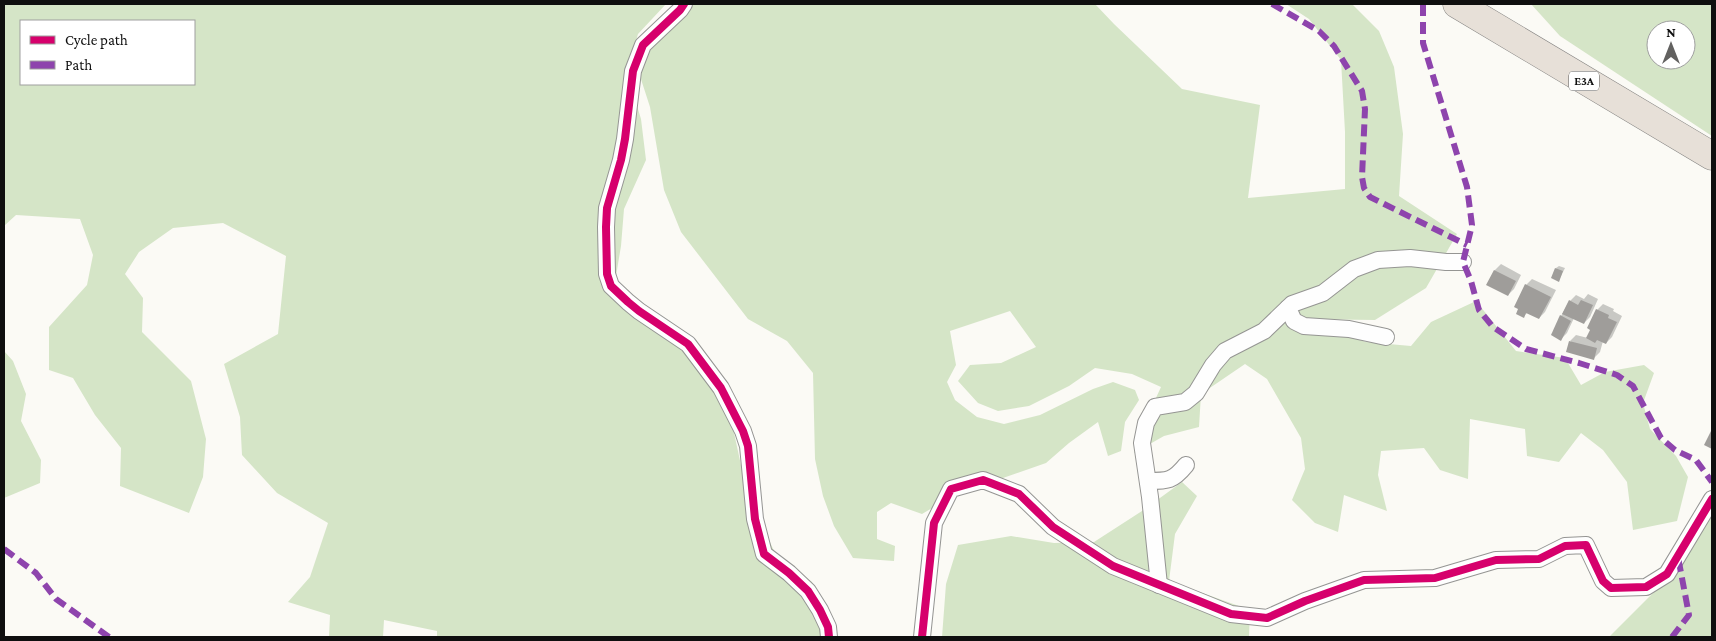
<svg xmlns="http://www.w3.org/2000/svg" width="1716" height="641" font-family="'Crimson Pro',serif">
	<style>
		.forest { fill: #d5e5c7; fill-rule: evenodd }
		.shadow { fill: #0003 }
		.building { fill: #9f9d9a }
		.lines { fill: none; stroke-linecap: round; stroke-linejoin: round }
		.minor-casing { stroke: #959593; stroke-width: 18 }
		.motorway-casing { stroke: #838280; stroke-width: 29 }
		.minor { stroke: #fefefe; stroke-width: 16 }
		.motorway { stroke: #e7e0d8; stroke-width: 28 }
		.quiet { stroke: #8e44ad; stroke-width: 6; stroke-dasharray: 12 6; stroke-linecap: butt }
		.cycleway-casing { stroke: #fff; stroke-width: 11 }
		.cycleway { stroke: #d6006c; stroke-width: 8 }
		.labels { text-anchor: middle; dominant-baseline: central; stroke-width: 5; stroke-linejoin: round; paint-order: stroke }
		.shield { fill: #fff; stroke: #575757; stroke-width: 1 }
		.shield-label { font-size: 12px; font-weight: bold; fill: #0f0f0f }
	</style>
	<rect width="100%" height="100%" fill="#fbfaf5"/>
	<g class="forest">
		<path d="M4 4H666L638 34 627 73 641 119 646 160 624 209 621 246 615 282 674 336 727 400 742 470 756 513 776 555 812 582 822 616 823 637H437V631L384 620 383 637H329L330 615 288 602 310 577 328 523 277 493 242 455 240 417 224 364 278 334 286 256 223 223 173 228 139 252 125 274 143 298 142 332 191 381 206 439 203 477 189 513 120 486 121 448 95 415 73 378 49 370V327L87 285 93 255 80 219 16 215 4 226ZM21 21H194V84H21Z"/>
		<polygon points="679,4 1095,4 1114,24 1182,89 1260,105 1248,198 1345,189 1345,132 1341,60 1309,19 1286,4 1352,4 1379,31 1394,67 1403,134 1399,196 1457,234 1426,288 1375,320 1300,319 1366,342 1411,346 1431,322 1476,301 1516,351 1565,358 1581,385 1605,372 1644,365 1654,373 1643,403 1650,429 1676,456 1688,477 1677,521 1633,530 1627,482 1603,450 1581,433 1559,462 1527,456 1525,429 1470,419 1468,479 1440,470 1424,448 1381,451 1378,475 1387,511 1344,495 1338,532 1315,523 1292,500 1305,469 1301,438 1267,379 1245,364 1201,394 1199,427 1164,436 1134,453 1144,424 1161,387 1132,374 1095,368 1069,386 1029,406 998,411 978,403 958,381 970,365 1001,363 1036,347 1010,311 950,331 956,365 947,382 955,400 977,417 1004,424 1040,415 1093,389 1113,382 1135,390 1139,400 1125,422 1121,451 1108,456 1098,422 1069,443 1046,463 954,495 922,514 891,503 877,512 877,539 895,546 894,561 853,558 834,526 823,496 815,459 813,373 787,341 748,319 681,232 664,190 650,107 639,73 648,40"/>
		<path d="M1531 4H1712V136L1560 36ZM1656 30H1686V60H1656Z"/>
		<polygon points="4,351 13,361 26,394 21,421 41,460 40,483 4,498"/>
		<polygon points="1182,482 1197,496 1175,534 1169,581 1250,610 1249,637 942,637 946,584 958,545 1011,536 1054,543 1094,542 1142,511"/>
		<polygon points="1712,491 1712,637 1609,637 1655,591"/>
	</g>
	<g class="shadow">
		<polygon points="1501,264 1521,275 1514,289 1508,295 1488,285 1495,270"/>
		<polygon points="1559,266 1565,268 1559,280 1556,268"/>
		<polygon points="1532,279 1556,290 1545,312 1539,318 1528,312 1524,316 1526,285"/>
		<polygon points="1588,294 1598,299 1590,317 1584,323 1574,318 1567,333 1561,339 1561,316 1570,301 1576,295 1584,299"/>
		<polygon points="1603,304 1614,309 1613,311 1622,316 1612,337 1606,343 1603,341 1600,352 1594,358 1570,341 1576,335 1588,338 1597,310"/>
	</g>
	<g class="building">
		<polygon points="1555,268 1563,271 1559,282 1551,278"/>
		<polygon points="1494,270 1516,281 1508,296 1486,285"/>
		<polygon points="1525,284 1551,297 1539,319 1526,313 1524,318 1516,314 1518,309 1514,307"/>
		<polygon points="1569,300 1578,305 1581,300 1593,305 1584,324 1562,314"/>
		<polygon points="1596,309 1609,315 1608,318 1617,322 1606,344 1597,340 1595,343 1586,338 1590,330 1587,328"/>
		<polygon points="1560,315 1571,321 1561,341 1551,335"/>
		<polygon points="1569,341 1597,348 1594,360 1566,352"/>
		<polygon points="1712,429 1712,449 1704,445"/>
	</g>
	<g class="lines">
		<g class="minor-casing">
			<g id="minor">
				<polyline points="684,4 680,10 643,45 633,71 625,139 621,160 607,208 606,227 607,274 611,286 628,302 639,311 688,344 721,388 743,431 748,446 755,519 764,554 789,573 808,591 820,610 828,627 829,637"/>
				<polyline points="1288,308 1294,321 1304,326 1349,329 1386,337"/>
				<path d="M1148 481C1168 481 1173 481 1186 465"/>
				<polyline points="1159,585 1150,497 1142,443 1146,423 1155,407 1185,402 1196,393 1213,365 1225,351 1264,331 1292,304 1323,293 1354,269 1378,260 1410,258 1446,262 1463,262"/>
				<polyline points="922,637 934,523 951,489 983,480 1019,494 1053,527 1113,566 1231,614 1267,618 1305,601 1364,580 1435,578 1496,560 1539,559 1565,546 1586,545 1603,581 1611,588 1646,587 1667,574 1712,499"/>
			</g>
		</g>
		<g class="motorway-casing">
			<polyline id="motorway" points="1457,4 1712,156"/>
		</g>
		<use href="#minor" class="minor"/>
		<use href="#motorway" class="motorway"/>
		<g class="quiet">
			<polyline points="1272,4 1319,31 1334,46 1362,91 1365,109 1362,177 1364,188 1370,197 1467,245"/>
			<polyline points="1423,4 1423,43 1467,187 1472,225 1463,262 1471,281 1479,310 1493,327 1526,349 1579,363 1617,375 1633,386 1661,438 1675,450 1696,460 1712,482"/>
			<polyline points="4,549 36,573 56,599 109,637"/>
			<polyline points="1672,637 1689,615 1678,557"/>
		</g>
		<g class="cycleway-casing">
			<g id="cycleway">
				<polyline points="684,4 680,10 643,45 633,71 625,139 621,160 607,208 606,227 607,274 611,286 628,302 639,311 688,344 721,388 743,431 748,446 755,519 764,554 789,573 808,591 820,610 828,627 829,637"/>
				<polyline points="922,637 934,523 951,489 983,480 1019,494 1053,527 1113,566 1231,614 1267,618 1305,601 1364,580 1435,578 1496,560 1539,559 1565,546 1586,545 1603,581 1611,588 1646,587 1667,574 1712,499"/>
			</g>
		</g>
		<use href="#cycleway" class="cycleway"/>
	</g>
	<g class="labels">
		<rect class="shield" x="1569" y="71.5" width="30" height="19" rx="4"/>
		<g class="shield-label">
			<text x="1584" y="81">E3A</text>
		</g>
	</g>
	<rect width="1716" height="641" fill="none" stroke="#0f0f0f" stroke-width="10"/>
	<rect x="20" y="20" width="175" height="65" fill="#ffffff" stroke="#9f9f9f"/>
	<rect x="30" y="36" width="25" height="8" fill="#d6006c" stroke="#9f9f9f"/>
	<text x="65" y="45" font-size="15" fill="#0f0f0f">Cycle path</text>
	<rect x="30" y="61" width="25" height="8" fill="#8e44ad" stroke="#9f9f9f"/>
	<text x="65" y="70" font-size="15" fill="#0f0f0f">Path</text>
	<g transform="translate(1671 45)"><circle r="24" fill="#ffffff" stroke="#9f9f9f"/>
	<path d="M0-4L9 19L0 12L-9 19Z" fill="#626160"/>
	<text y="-8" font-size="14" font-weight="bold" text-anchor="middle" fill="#0f0f0f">N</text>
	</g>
</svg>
